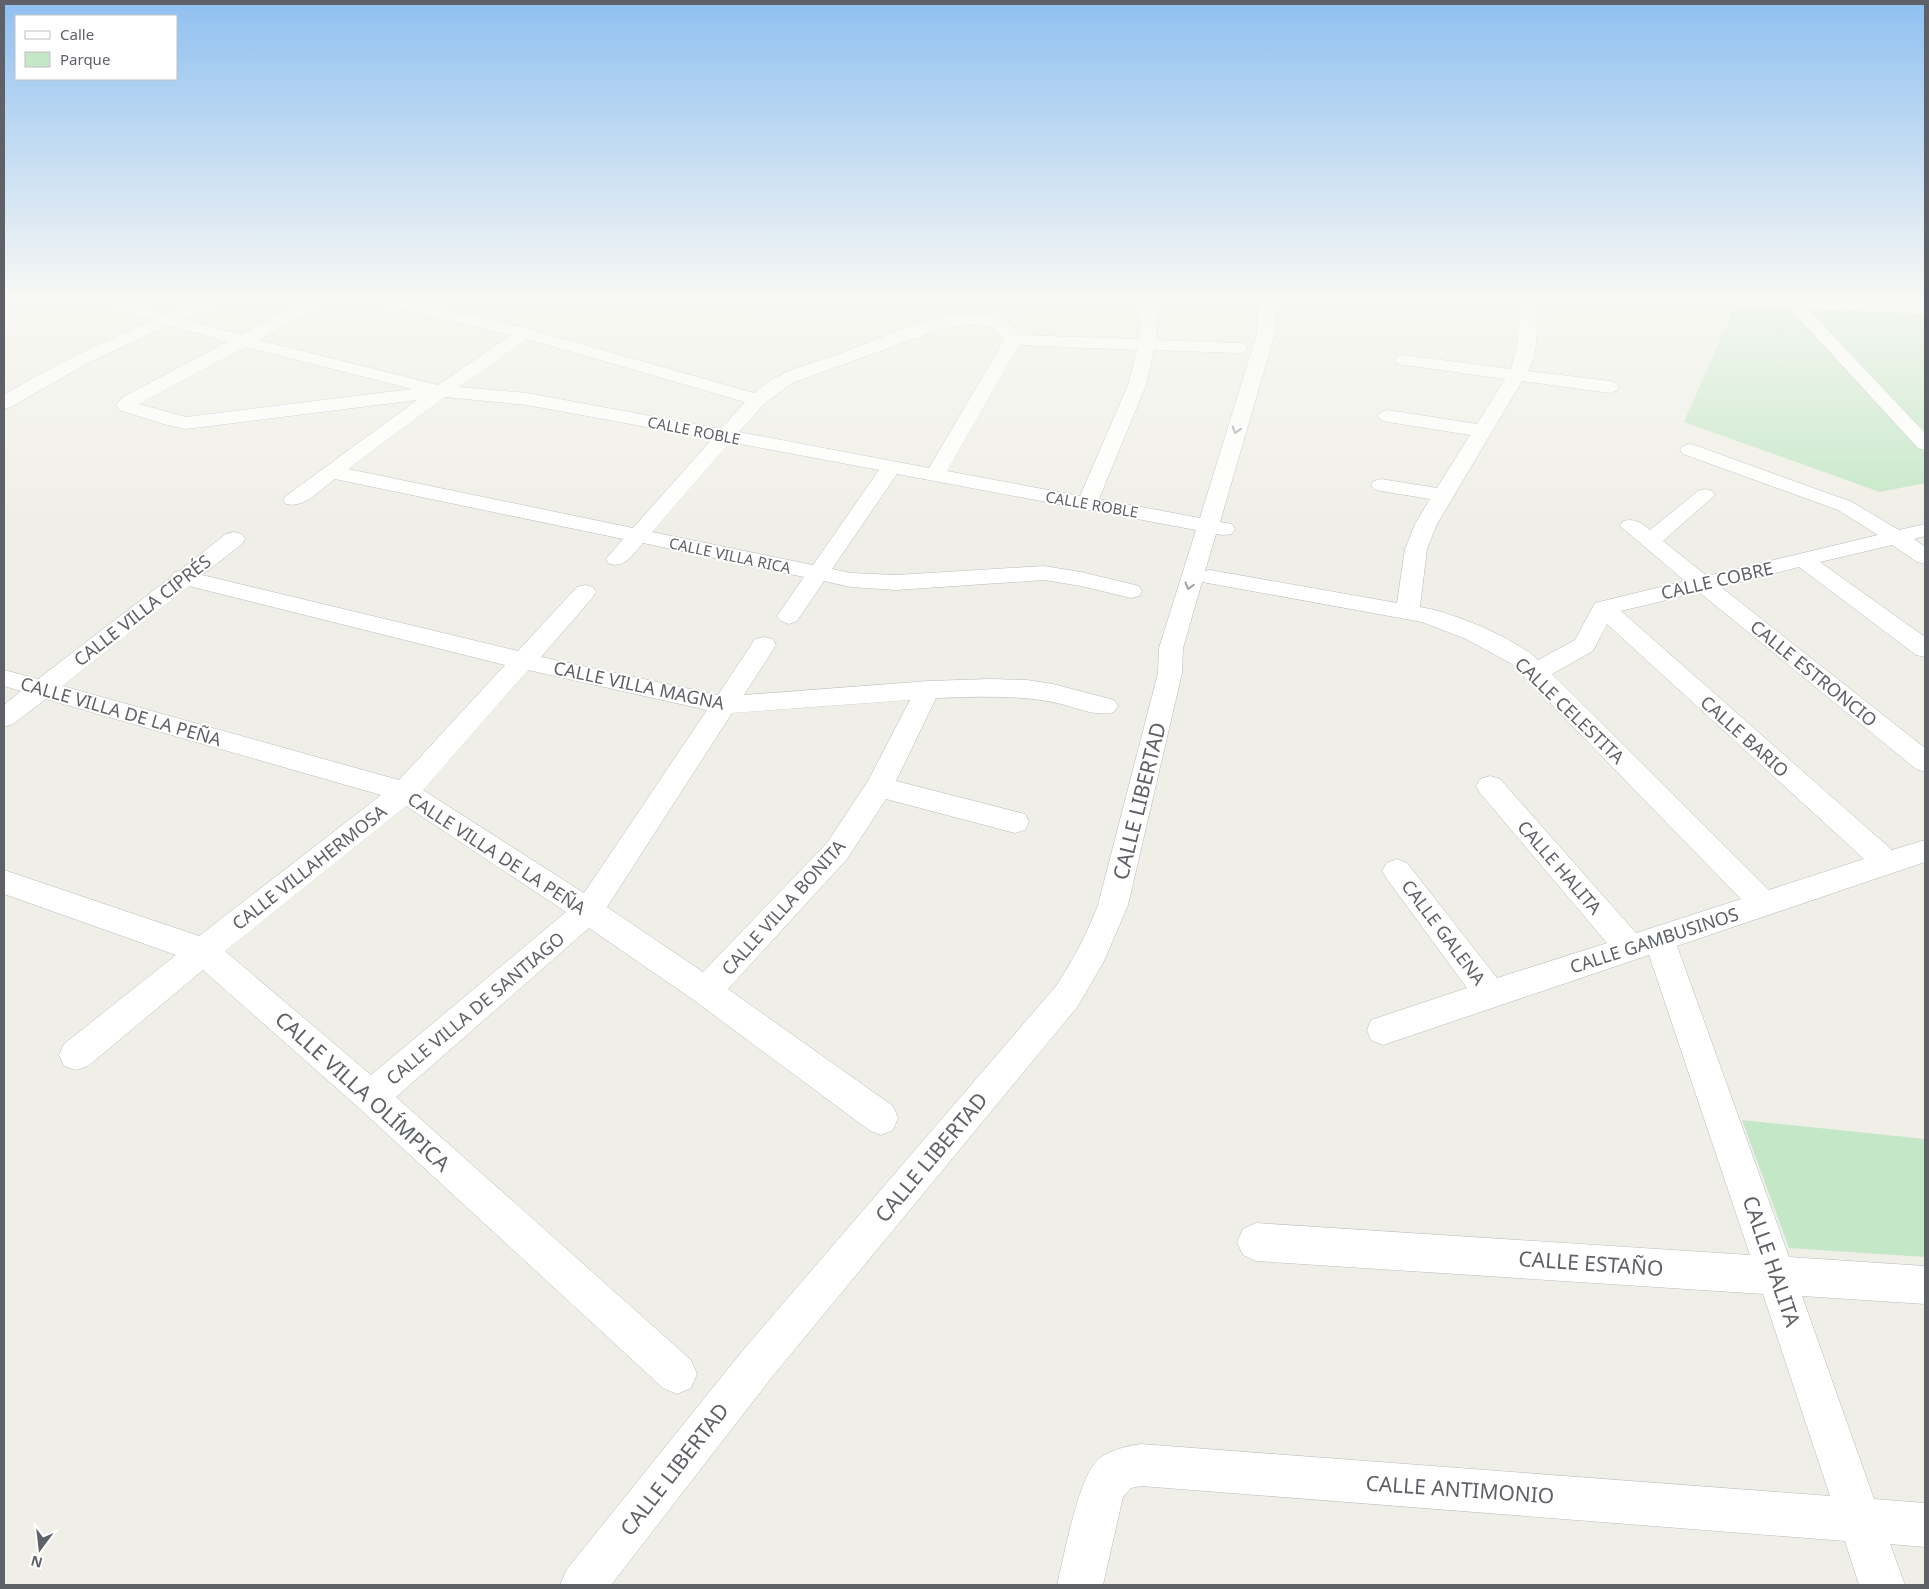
<svg xmlns="http://www.w3.org/2000/svg" width="1929" height="1589" font-family="'Noto Sans',sans-serif">
	<style>
		.green { fill: #c4e7c7 }
		.lines { fill: none; stroke-linecap: round; stroke-linejoin: round }
		.minor-casing { stroke: #b7b9bd; stroke-width: 1 }
		.minor { fill: #fff; fill-rule: evenodd }
		.oneway { stroke: #9ea0a4 }
		.labels { text-anchor: middle; dominant-baseline: central; stroke-width: 4; stroke-linejoin: round; paint-order: stroke }
		.far-street-label { font-size: 15px; fill: #5e6167; stroke: #fff }
		.street-label { font-size: 18px; fill: #5e6167; stroke: #fff }
		.near-street-label { font-size: 21px; fill: #5e6167; stroke: #fff }
	</style>
	<rect width="100%" height="100%" fill="#f0efe7"/>
	<g class="green">
		<polygon points="1731,307 1923,313 1925,315 1925,483 1880,492 1684,422 1729,319"/>
		<polygon points="1742,1120 1925,1139 1925,1257 1789,1248"/>
	</g>
	<g class="lines">
		<g class="minor-casing">
			<g id="minor">
				<path d="M96 299H120L166 314 200 299H221L219 302 183 319 241 335 309 299H329L327 302 258 340 438 385 511 335 371 302 369 299H397L525 328 754 393C762 387 770 380 779 376 799 365 823 360 844 352 882 338 928 315 968 314 988 313 1008 317 1019 335L1139 339 1141 299H1157L1156 340 1238 343 1244 344 1247 348 1244 352 1238 353 1154 350 1146 385 1099 499 1200 518 1257 333 1259 299H1275V333L1220 522 1232 524 1235 529 1232 534 1224 535 1216 534 1205 571 1210 570 1397 603 1405 549 1415 524 1430 499 1381 491 1374 489 1371 485 1374 481 1381 479 1437 488 1470 435 1388 422 1381 420 1378 416 1381 412 1388 410 1477 424 1505 379 1404 365 1398 364 1395 360 1398 356 1404 355 1511 369 1518 342 1519 299H1535C1537 321 1540 350 1528 371L1610 381 1616 383 1619 387 1616 391 1610 393 1522 381 1437 524 1427 549 1420 607C1452 612 1515 638 1538 660L1575 640 1595 603 1685 581 1620 526 1623 521C1635 518 1641 523 1650 530L1698 491 1705 489 1712 491 1715 495 1663 541 1707 576 1878 535 1838 510 1683 454 1680 450 1683 446 1690 444 1697 446 1852 502 1899 530 1925 524V536L1914 539 1925 547V564L1917 562 1892 545 1820 562 1925 637V657L1916 655 1799 567 1721 587 1925 748V772L1916 769 1699 592 1621 611 1892 850 1925 840V862L1677 946 1789 1257 1925 1266V1304L1802 1296 1874 1499 1925 1503V1547L1890 1544 1905 1585H1859L1845 1541 1141 1486 1131 1488 1123 1497 1103 1585H1057C1064 1557 1077 1484 1095 1463 1104 1451 1127 1446 1141 1444L1830 1496 1763 1294 1256 1261 1243 1255 1237 1242 1243 1229 1256 1223 1750 1255 1649 955 1383 1045 1371 1040 1367 1030 1371 1020 1467 988 1387 879 1382 871 1387 863 1397 859 1407 863 1497 978 1607 943 1480 793 1476 786 1480 779 1490 776 1500 779 1636 933 1741 899 1512 664 1466 639 1422 622 1202 582 1183 648 1182 673 1128 905 1104 961 1078 1006 772 1377 611 1585H560L567 1569 744 1349 1056 986C1073 960 1087 934 1098 905L1158 673 1159 648 1196 530 897 474 832 569 851 573 896 575 1044 566 1081 572 1131 584 1139 586 1142 591 1139 596 1131 598 1081 586 1044 580 896 590 851 587 824 581 797 621 789 624 781 621 777 616 804 577 643 543C632 555 626 568 609 564L606 559 623 539 335 479C321 489 304 509 286 504L283 500 286 496 417 400 186 429 167 425 119 410 116 405 123 397 227 342 168 325 86 364 11 407 4 409V395C51 366 101 343 152 320L98 302ZM967 324C983 324 996 325 1004 340L929 468 739 432 764 404 792 383 941 329ZM527 339 745 402 721 429 527 393 459 387ZM1019 345 1137 350 1128 385 1080 496 947 471ZM245 347 412 389 186 417 139 404ZM445 397 527 405 712 439 633 528 348 469ZM730 442 879 470 813 565 652 532ZM1607 624 1864 859 1769 890 1552 674 1593 651Z"/>
				<polygon points="1781,299 1925,304 1925,314 1808,309 1925,433 1925,450 1918,448"/>
				<path d="M234 532 242 534 245 539 242 544 202 575 518 651 577 587 585 585 593 587 596 592 593 597 541 657 718 695 755 639 764 637 773 639 776 645 744 695 928 681 990 679 1027 680 1053 684 1114 700 1118 706 1114 712C1098 717 1080 709 1065 705 1023 694 980 697 936 698L896 781 1025 814 1029 822 1025 830 1015 833 886 799 847 859 728 989 893 1106 898 1118 893 1130 881 1135 869 1130 695 1001 589 928 396 1097 691 1360 697 1374 691 1388 677 1394 663 1388 359 1108 203 970 88 1066 76 1070 64 1066 59 1055 64 1044 176 955 4 894V870L199 936 381 795 46 699 13 724 4 727V705L21 691 4 686V670L38 679 171 577 174 572 179 571 226 534ZM189 586 505 665 399 780 62 686ZM528 670 707 710 584 893 423 790ZM910 700 868 781 827 843 703 972 607 907 732 713ZM406 806 566 912 371 1075 225 951Z"/>
			</g>
		</g>
		<use href="#minor" class="minor"/>
	</g>
	<defs><path id="oneway-chevron" d="M-2-3.5L2.5 0L-2 3.5" fill="none" stroke-width="1.6" stroke-linecap="round" stroke-linejoin="round" transform="scale(1.25)"/></defs>
	<g class="oneway">
		<use href="#oneway-chevron" transform="translate(1236 430) rotate(107)"/>
		<use href="#oneway-chevron" transform="translate(1189 586) rotate(106)"/>
	</g>
	<linearGradient id="sky" x2="0" y2="1"><stop stop-color="#8fc0f1"/><stop offset="0.57" stop-color="#f8f8f4"/><stop offset="1" stop-color="#f8f8f4" stop-opacity="0"/></linearGradient>
	<rect width="1929" height="521" fill="url(#sky)"/>
	<g class="labels">
		<g class="far-street-label">
			<text transform="translate(694 430) rotate(11)">CALLE ROBLE</text>
			<text transform="translate(1092 504) rotate(10)">CALLE ROBLE</text>
			<text transform="translate(730 555) rotate(12)">CALLE VILLA RICA</text>
		</g>
		<g class="street-label">
			<text transform="translate(1717 580) rotate(-13)">CALLE COBRE</text>
			<text transform="translate(142 610) rotate(-38)">CALLE VILLA CIPRÉS</text>
			<text transform="translate(1814 673) rotate(39)">CALLE ESTRONCIO</text>
			<text transform="translate(639 685) rotate(12)">CALLE VILLA MAGNA</text>
			<text transform="translate(1570 710) rotate(44)">CALLE CELESTITA</text>
			<text transform="translate(121 711) rotate(16)">CALLE VILLA DE LA PEÑA</text>
			<text transform="translate(1745 736) rotate(42)">CALLE BARIO</text>
			<text transform="translate(497 853) rotate(33)">CALLE VILLA DE LA PEÑA</text>
			<text transform="translate(309 867) rotate(-38)">CALLE VILLAHERMOSA</text>
			<text transform="translate(1560 867) rotate(49)">CALLE HALITA</text>
			<text transform="translate(783 907) rotate(-48)">CALLE VILLA BONITA</text>
			<text transform="translate(1444 932) rotate(53)">CALLE GALENA</text>
			<text transform="translate(1654 940) rotate(-18)">CALLE GAMBUSINOS</text>
			<text transform="translate(475 1008) rotate(-40)">CALLE VILLA DE SANTIAGO</text>
		</g>
		<g class="near-street-label">
			<text transform="translate(1139 801) rotate(-76)">CALLE LIBERTAD</text>
			<text transform="translate(363 1091) rotate(42)">CALLE VILLA OLÍMPICA</text>
			<text transform="translate(931 1157) rotate(-50)">CALLE LIBERTAD</text>
			<text transform="translate(1772 1261) rotate(71)">CALLE HALITA</text>
			<text transform="translate(1591 1263) rotate(4)">CALLE ESTAÑO</text>
			<text transform="translate(674 1469) rotate(-52)">CALLE LIBERTAD</text>
			<text transform="translate(1460 1489) rotate(4)">CALLE ANTIMONIO</text>
		</g>
	</g>
	<rect width="1929" height="1589" fill="none" stroke="#5e6167" stroke-width="10"/>
	<rect x="15" y="15" width="162" height="65" fill="#ffffff" stroke="#bfc0c2"/>
	<rect x="25" y="31" width="25" height="8" fill="#ffffff" stroke="#bfc0c2"/>
	<text x="60" y="40" font-size="15" fill="#5e6167">Calle</text>
	<rect x="25" y="52" width="25" height="15" fill="#c4e7c7" stroke="#bfc0c2"/>
	<text x="60" y="65" font-size="15" fill="#5e6167">Parque</text>
	<g transform="translate(40 1549) rotate(195)" stroke="#ffffff" stroke-width="4" paint-order="stroke">
	<path d="M0-4L9 19L0 12L-9 19Z" fill="#5e6167"/>
	<text y="-8" font-size="14" font-weight="bold" text-anchor="middle" fill="#5e6167">N</text>
	</g>
</svg>
